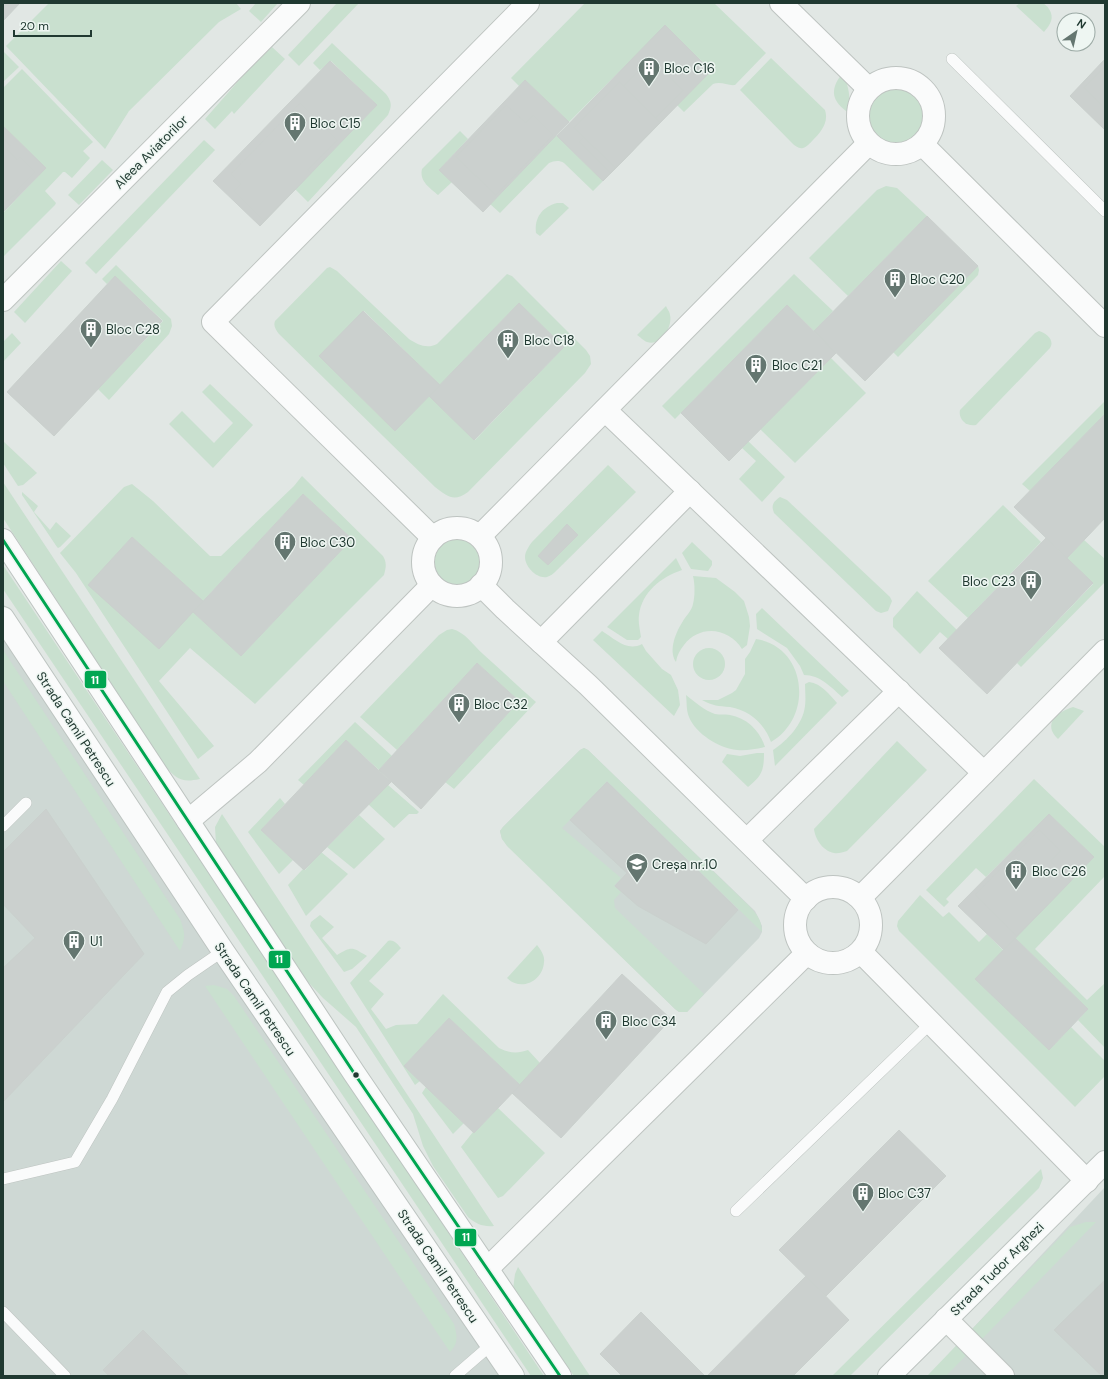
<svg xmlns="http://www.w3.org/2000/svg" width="1108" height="1379" font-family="'DM Sans',sans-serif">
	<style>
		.built { fill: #ced8d4 }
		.green { fill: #c9e0cf; fill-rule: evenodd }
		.building { fill: #cbd0ce; stroke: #cad0cd }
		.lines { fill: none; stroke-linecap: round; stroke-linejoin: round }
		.lane-casing { stroke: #bec4c1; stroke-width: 12 }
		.street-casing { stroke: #bec4c1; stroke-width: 24 }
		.secondary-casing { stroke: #bdc4c1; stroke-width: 24 }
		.lane { stroke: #fafbfb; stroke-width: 11 }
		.street { stroke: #fafbfb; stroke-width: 22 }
		.secondary { stroke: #fafbfb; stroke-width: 22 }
		.bus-1-casing { stroke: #eef6f2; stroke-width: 6 }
		.bus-1 { stroke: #00a651; stroke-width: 3 }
		.bus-dot { fill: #203931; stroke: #eef6f2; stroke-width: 1.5 }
		.labels { text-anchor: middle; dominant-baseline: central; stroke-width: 3; stroke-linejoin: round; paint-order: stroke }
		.poi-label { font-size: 13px; fill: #203931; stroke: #eef6f2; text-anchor: start }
		.street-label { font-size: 13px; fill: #203931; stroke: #eef6f2 }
		.line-badge { stroke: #eef6f2; stroke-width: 1.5 }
		.badge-label { font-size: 11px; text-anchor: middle; font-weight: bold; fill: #fff }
	</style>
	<rect width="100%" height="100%" fill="#e1e7e4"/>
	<g class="built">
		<polygon points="3,603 478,1316 519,1376 3,1376"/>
		<polygon points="584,748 588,750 755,911 759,919 762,926 762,932 759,938 687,1012 679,1012 675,1009 502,839 500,831 503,827 580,750"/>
		<polygon points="1105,1187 1105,1376 928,1376"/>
	</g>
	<g class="green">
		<polygon points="49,3 236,3 241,9 219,22 129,111 105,149 6,46"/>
		<polygon points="256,3 278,3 261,22 249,11"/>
		<polygon points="337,3 359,3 299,66 288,55"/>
		<path d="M585 3H714L766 53 735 85C728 86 721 81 713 84L684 112 677 105 711 70 665 26 569 122 525 80 519 86 511 78Z"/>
		<path d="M1020 3C1026 3 1036 1 1042 3 1045 4 1048 7 1049 9 1055 18 1050 25 1044 32L1016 6Z"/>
		<path d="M332 43 386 94C392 102 392 106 388 115L308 202 295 189 377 105 331 61 320 70 313 63Z"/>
		<polygon points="272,47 285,59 234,114 232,111 215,129 205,119 248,70"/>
		<polygon points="3,51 19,67 3,82"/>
		<path d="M771 58 825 110C829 122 821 132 813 140 810 143 807 147 803 148 799 149 795 146 792 143L740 90Z"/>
		<polygon points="22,69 93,142 83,151 90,158 72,178 65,172 63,172 45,191 56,203 55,205 3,257 3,213 46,168 3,126 3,88"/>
		<path d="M842 74C850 86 850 99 849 113 832 102 829 90 842 74Z"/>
		<circle cx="895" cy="117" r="29"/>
		<path d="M460 131 468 139 439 170 452 182 438 195C430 188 419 181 422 169Z"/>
		<path d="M556 135 603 181 593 191 564 163C559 160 554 161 549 163L500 213 490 204Z"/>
		<polygon points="204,140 215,150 96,274 85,263"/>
		<polygon points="102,160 113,170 79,205 68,195"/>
		<polygon points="886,186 897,188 927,216 848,296 809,258 877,190"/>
		<path d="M557 203H563L569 208 540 236 536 233C534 218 542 207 557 203Z"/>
		<polygon points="61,261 72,271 25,323 14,312"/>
		<polygon points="116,265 171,319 172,326 169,334 109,400 98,389 163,321 115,276 107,284 102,279"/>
		<polygon points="978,266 979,270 978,275 898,357 893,352"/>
		<path d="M330 267 337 271 409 339C418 345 427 349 437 344L507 274 512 276 586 350 590 356 591 364 585 373 468 492C454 502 448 497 435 487L279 334C276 330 273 326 275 321L327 268ZM519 303 564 347 475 440 429 396 395 431 319 356 364 311 440 385Z"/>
		<polygon points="794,274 833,311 814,331 787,305 675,419 662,406"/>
		<path d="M666 306C667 309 670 312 670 315 673 326 661 347 647 342 644 341 640 337 637 335Z"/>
		<path d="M1039 331C1046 333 1055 340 1050 348L976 425C966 427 958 419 960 410L1035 333Z"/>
		<polygon points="12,333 21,343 3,362 3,342"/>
		<polygon points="831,358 866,393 795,463 760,429"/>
		<polygon points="210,384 253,425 213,468 169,424 182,411 214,443 233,423 202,392"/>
		<polygon points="1105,401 1105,414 1030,491 1022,484"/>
		<polygon points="3,441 37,473 23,485 18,486 3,463"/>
		<polygon points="748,441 785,477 762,502 739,479 756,461 742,448"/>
		<path d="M608 465 636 492 555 572C553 574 550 576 547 577 537 579 525 567 525 557 525 552 529 546 532 542Z"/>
		<path d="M302 476 383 556C387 563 386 567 384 575L255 704 190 648 159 681 214 746 198 759 76 573 60 553 124 487 132 484 153 501 210 556H221L294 486ZM303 494 352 539 241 656 193 612 89 585 132 537 203 601Z"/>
		<path d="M3 482 200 779C181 783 177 779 165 766L3 518Z"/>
		<polygon points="22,492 38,506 34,512 50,530 56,522 71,536 60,547 58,548 57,547 22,495"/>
		<path d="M780 497 787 500 890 597 892 601 888 611 881 613 876 611 774 513C771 505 773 502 780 497Z"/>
		<polygon points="1003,505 1041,542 968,618 928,581"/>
		<circle cx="457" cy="562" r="29"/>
		<polygon points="1084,540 1105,559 1105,582 1021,667 1017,663 1093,584 1067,558"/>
		<polygon points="692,542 712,561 712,565 708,571 691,569 682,553"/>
		<path d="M676 558 682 570C661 577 642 592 639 615 638 622 640 630 641 637L638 640H627L607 627Z"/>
		<polygon points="3,565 544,1376 531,1376 3,589"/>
		<path d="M693 576 716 578 735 592 744 601 749 617 750 626 747 645 742 649C729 628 700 624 684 645 680 650 677 655 676 662 668 650 676 632 683 621 686 616 692 610 693 604 695 596 695 584 693 576Z"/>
		<polygon points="917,591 957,630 948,639 940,632 920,654 893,627 893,618"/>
		<path d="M762 608 849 691 842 697C831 687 820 675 804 675L800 666 787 648 757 629 756 614Z"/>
		<path d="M452 629C465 632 473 645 483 654 501 670 518 686 536 702L454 789 445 782 519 701 477 663 397 750 360 717 439 635 447 630Z"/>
		<path d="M602 631C615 639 627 652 642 644L646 651 662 669 671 675 678 690 680 705 674 716 593 640Z"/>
		<path d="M756 639C807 647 814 717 771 742 764 723 750 711 730 707 718 706 713 706 702 700H718L732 693 736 690 745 674V659L750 652Z"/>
		<circle cx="709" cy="664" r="16"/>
		<path d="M3 650 180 919C185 933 186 937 180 951L3 681Z"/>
		<path d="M809 682C822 684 829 694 837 703L775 766 773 750C787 741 803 724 805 706 806 699 805 691 805 684Z"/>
		<path d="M686 695C695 702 705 711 715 714 720 715 725 714 730 715 747 718 760 731 765 747 755 749 746 751 737 750 719 748 696 734 689 717 686 710 687 702 686 695Z"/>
		<path d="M1073 707 1084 711 1058 739C1042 724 1057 712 1073 707Z"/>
		<polygon points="355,722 392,756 379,770 346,740 304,785 298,780"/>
		<path d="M897 741 927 770 847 851C843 852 838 854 834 853 823 851 815 839 814 829Z"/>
		<path d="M584 748 588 750 746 903C755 912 762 919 762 932L607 781 562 828 621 878 614 886 621 892 614 900 615 908 704 994 687 1012H679L675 1009 507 846 502 839 500 831 503 827 580 750Z"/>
		<path d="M757 753H764C764 770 762 776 748 787L722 762 727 754 740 756Z"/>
		<polygon points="1034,779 1105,847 1105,876 1035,949 1087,1000 1105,983 1105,1048 1078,1020 1088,1009 1015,938 1094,857 1049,814 986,877 976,868 946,899 949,902 944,907 926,890"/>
		<polygon points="388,785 419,812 417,814 409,814 394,828 368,804"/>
		<polygon points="280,798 285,804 261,830 293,860 279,874 248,832"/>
		<path d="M222 814 494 1226C483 1227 476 1224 468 1217L433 1166 423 1146 413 1114 356 1027 323 998 308 982 229 868 216 844 215 827Z"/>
		<polygon points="359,815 385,839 354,869 327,847"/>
		<polygon points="321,852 348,874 306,916 288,885 303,869 305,870"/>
		<polygon points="920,895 943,917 949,912 979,942 987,934 1003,950 1049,1050 1071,1027 1105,1061 1105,1076 1075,1107 899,931 897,926 898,921"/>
		<path d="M320 915 334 927 322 938 337 955C352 946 352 947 367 956L352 969 344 972 310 926 311 922Z"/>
		<path d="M388 941C394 939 397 944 401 948L369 981 384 994 371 1009 386 1029 396 1025 417 1024 443 994 499 1048C509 1053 517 1054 528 1050L540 1063 520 1085 449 1018 404 1066 420 1081 415 1085 350 983Z"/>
		<path d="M537 945C541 950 545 956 544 962 543 981 521 992 507 978Z"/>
		<path d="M214 985 227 989 234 996 454 1324C457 1335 459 1343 450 1352L205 986Z"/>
		<polygon points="426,1087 464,1123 453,1134 422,1093"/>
		<polygon points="498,1108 545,1153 503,1196 498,1198 461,1147 473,1132 474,1133"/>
		<polygon points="1041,1169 1043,1178 1039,1188 850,1376 832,1376"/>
		<polygon points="1086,1222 1096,1222 946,1376 927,1376 1070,1227"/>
		<polygon points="518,1267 590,1376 574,1376 513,1289 515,1274"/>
	</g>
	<g class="building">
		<polygon points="3,3 20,3 3,21"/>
		<polygon points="665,25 711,71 603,181 557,136"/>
		<polygon points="650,59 683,90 656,118 660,122 611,173 579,142 584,137 574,128 619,82 624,86"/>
		<polygon points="1105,59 1105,130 1070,96"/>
		<polygon points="330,61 377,105 260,226 213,181"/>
		<polygon points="1105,66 1105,108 1084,88"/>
		<polygon points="525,80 569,122 483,212 439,170"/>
		<polygon points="619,82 660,122 616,168 574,128"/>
		<polygon points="300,103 337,140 308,170 311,173 264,221 234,191 241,184 231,174"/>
		<polygon points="506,105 526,123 533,115 553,135 496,195 456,157"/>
		<polygon points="3,126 46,168 3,212"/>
		<polygon points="3,138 10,146 7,149 17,160 20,157 35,172 17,190 18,192 3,204"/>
		<polygon points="927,216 978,266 865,381 814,331"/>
		<polygon points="115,276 162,321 54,436 7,392"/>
		<polygon points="519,303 564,347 474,440 429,396"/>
		<polygon points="787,305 836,353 729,461 681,413"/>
		<polygon points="363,311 440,385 395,431 319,356"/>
		<polygon points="1105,414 1105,518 1067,558 1014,507"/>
		<polygon points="303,494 352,539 241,656 193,612"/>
		<polygon points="567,524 578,535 548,565 538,556"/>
		<polygon points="132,537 203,601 159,649 88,585"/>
		<polygon points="1046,538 1093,583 987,694 939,648"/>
		<polygon points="477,663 519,701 421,809 379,770"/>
		<polygon points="346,740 391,782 304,870 261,830"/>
		<polygon points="607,782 738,910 706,944 638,906 615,886 627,873 570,820"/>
		<polygon points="46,809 144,954 3,1102 3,968 35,938 3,904 3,852"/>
		<polygon points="1049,814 1094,857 1004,950 958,906"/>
		<polygon points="1039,830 1061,851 1050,861 1071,881 1017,936 975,895"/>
		<polygon points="1015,938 1088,1009 1049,1050 975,979"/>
		<polygon points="622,974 671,1019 561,1138 512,1093"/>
		<polygon points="449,1018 520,1085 474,1133 404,1066"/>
		<polygon points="899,1130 946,1176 826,1296 779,1250"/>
		<polygon points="806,1276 849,1320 793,1376 707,1376"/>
		<polygon points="1105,1280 1105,1376 1102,1376 1054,1330"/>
		<polygon points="641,1312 705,1376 622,1376 600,1354"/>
		<polygon points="143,1330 189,1376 109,1376 103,1370"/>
	</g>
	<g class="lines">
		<g class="lane-casing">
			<g id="lane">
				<polyline points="952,59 1105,211"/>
				<polyline points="3,826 26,803"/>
				<polyline points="3,1179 75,1162 112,1099 167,992 188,975 223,951"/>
				<polyline points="736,1211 931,1023"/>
				<polyline points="3,1312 65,1376"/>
				<polyline points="455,1376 492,1344"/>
			</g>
		</g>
		<g class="street-casing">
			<g id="street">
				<polyline points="781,3 869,89"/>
				<circle cx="896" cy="116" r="38"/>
				<polyline points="922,144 1105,326"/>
				<polyline points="3,300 299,3"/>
				<polyline points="605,410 984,773"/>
				<circle cx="457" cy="562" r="34"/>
				<polyline points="480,536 869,143"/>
				<polyline points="433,538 213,322 528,3"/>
				<polyline points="481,585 505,609 588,685 806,899"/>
				<polyline points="541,642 690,491"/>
				<polyline points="188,821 258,762 432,585"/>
				<polyline points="747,840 899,691"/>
				<circle cx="833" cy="925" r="38"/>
				<polyline points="860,898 1105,651"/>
				<polyline points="861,952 1087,1181"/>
				<polyline points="487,1269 807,953"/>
				<polyline points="946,1319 1003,1376"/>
			</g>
		</g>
		<g class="secondary-casing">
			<g id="secondary">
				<polyline points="3,540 354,1073 560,1376"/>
				<polyline points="3,618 223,951 513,1376"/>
				<polyline points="889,1376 1105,1162"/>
			</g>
		</g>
		<use href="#lane" class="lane"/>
		<use href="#street" class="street"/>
		<use href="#secondary" class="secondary"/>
		<g class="bus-1-casing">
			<polyline id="bus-1" points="3,540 354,1073 560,1376"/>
		</g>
		<use href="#bus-1" class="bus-1"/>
	</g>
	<defs>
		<g id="building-pin" transform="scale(1.15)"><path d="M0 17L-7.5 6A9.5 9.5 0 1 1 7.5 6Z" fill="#647670" stroke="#eef6f2"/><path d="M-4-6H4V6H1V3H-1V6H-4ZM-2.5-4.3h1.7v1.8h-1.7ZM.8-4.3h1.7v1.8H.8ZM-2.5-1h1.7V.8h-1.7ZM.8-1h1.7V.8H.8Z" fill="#fff"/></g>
		<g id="school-pin" transform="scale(1.15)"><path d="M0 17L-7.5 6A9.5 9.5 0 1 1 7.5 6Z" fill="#647670" stroke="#eef6f2"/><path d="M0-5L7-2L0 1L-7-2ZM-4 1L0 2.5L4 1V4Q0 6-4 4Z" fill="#fff"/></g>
	</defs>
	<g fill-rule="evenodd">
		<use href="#building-pin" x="649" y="68"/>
		<use href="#building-pin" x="295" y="123"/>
		<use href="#building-pin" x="895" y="279"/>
		<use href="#building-pin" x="91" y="329"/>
		<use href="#building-pin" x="508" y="340"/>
		<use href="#building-pin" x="756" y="365"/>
		<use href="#building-pin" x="285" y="542"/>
		<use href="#building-pin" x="1031" y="581"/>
		<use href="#building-pin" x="459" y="704"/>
		<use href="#school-pin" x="637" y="864"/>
		<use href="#building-pin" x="1016" y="871"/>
		<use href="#building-pin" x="74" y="941"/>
		<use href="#building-pin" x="606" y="1021"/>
		<use href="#building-pin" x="863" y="1193"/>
	</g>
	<circle class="bus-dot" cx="356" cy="1075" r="3.5"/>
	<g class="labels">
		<g class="poi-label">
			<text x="664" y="68">Bloc C16</text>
			<text x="310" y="123">Bloc C15</text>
			<text x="910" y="279">Bloc C20</text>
			<text x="106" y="329">Bloc C28</text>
			<text x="524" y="340">Bloc C18</text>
			<text x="772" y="365">Bloc C21</text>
			<text x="300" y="542">Bloc C30</text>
			<text x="1016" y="581" text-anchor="end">Bloc C23</text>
			<text x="474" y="704">Bloc C32</text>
			<text x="652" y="864">Creșa nr.10</text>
			<text x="1032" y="871">Bloc C26</text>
			<text x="90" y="941">U1</text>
			<text x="622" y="1021">Bloc C34</text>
			<text x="878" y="1193">Bloc C37</text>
		</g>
		<g class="street-label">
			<text transform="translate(151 152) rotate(-45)">Aleea Aviatorilor</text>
			<text transform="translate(76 729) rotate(57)">Strada Camil Petrescu</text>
			<text transform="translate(255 999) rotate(56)">Strada Camil Petrescu</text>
			<text transform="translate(438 1266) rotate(56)">Strada Camil Petrescu</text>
			<text transform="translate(997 1269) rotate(-45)">Strada Tudor Arghezi</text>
		</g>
	</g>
	<g class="line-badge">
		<rect x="84" y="670" width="23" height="19" rx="4" fill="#00a651"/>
		<rect x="268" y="950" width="23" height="19" rx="4" fill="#00a651"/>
		<rect x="454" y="1228" width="23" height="19" rx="4" fill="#00a651"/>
	</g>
	<g class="badge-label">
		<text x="95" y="684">11</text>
		<text x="279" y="963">11</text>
		<text x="466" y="1241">11</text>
	</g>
	<rect width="1108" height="1379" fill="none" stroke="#203931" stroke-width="8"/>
	<g transform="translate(1076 32) rotate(34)"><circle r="19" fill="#eef6f2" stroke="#9caaa5"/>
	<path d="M0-3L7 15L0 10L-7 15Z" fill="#647670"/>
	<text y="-6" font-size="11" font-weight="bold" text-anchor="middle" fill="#203931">N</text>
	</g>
	<path d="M14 30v6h77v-6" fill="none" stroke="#203931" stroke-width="2"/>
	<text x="20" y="30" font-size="12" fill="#203931" stroke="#eef6f2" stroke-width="3" paint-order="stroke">20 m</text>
</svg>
